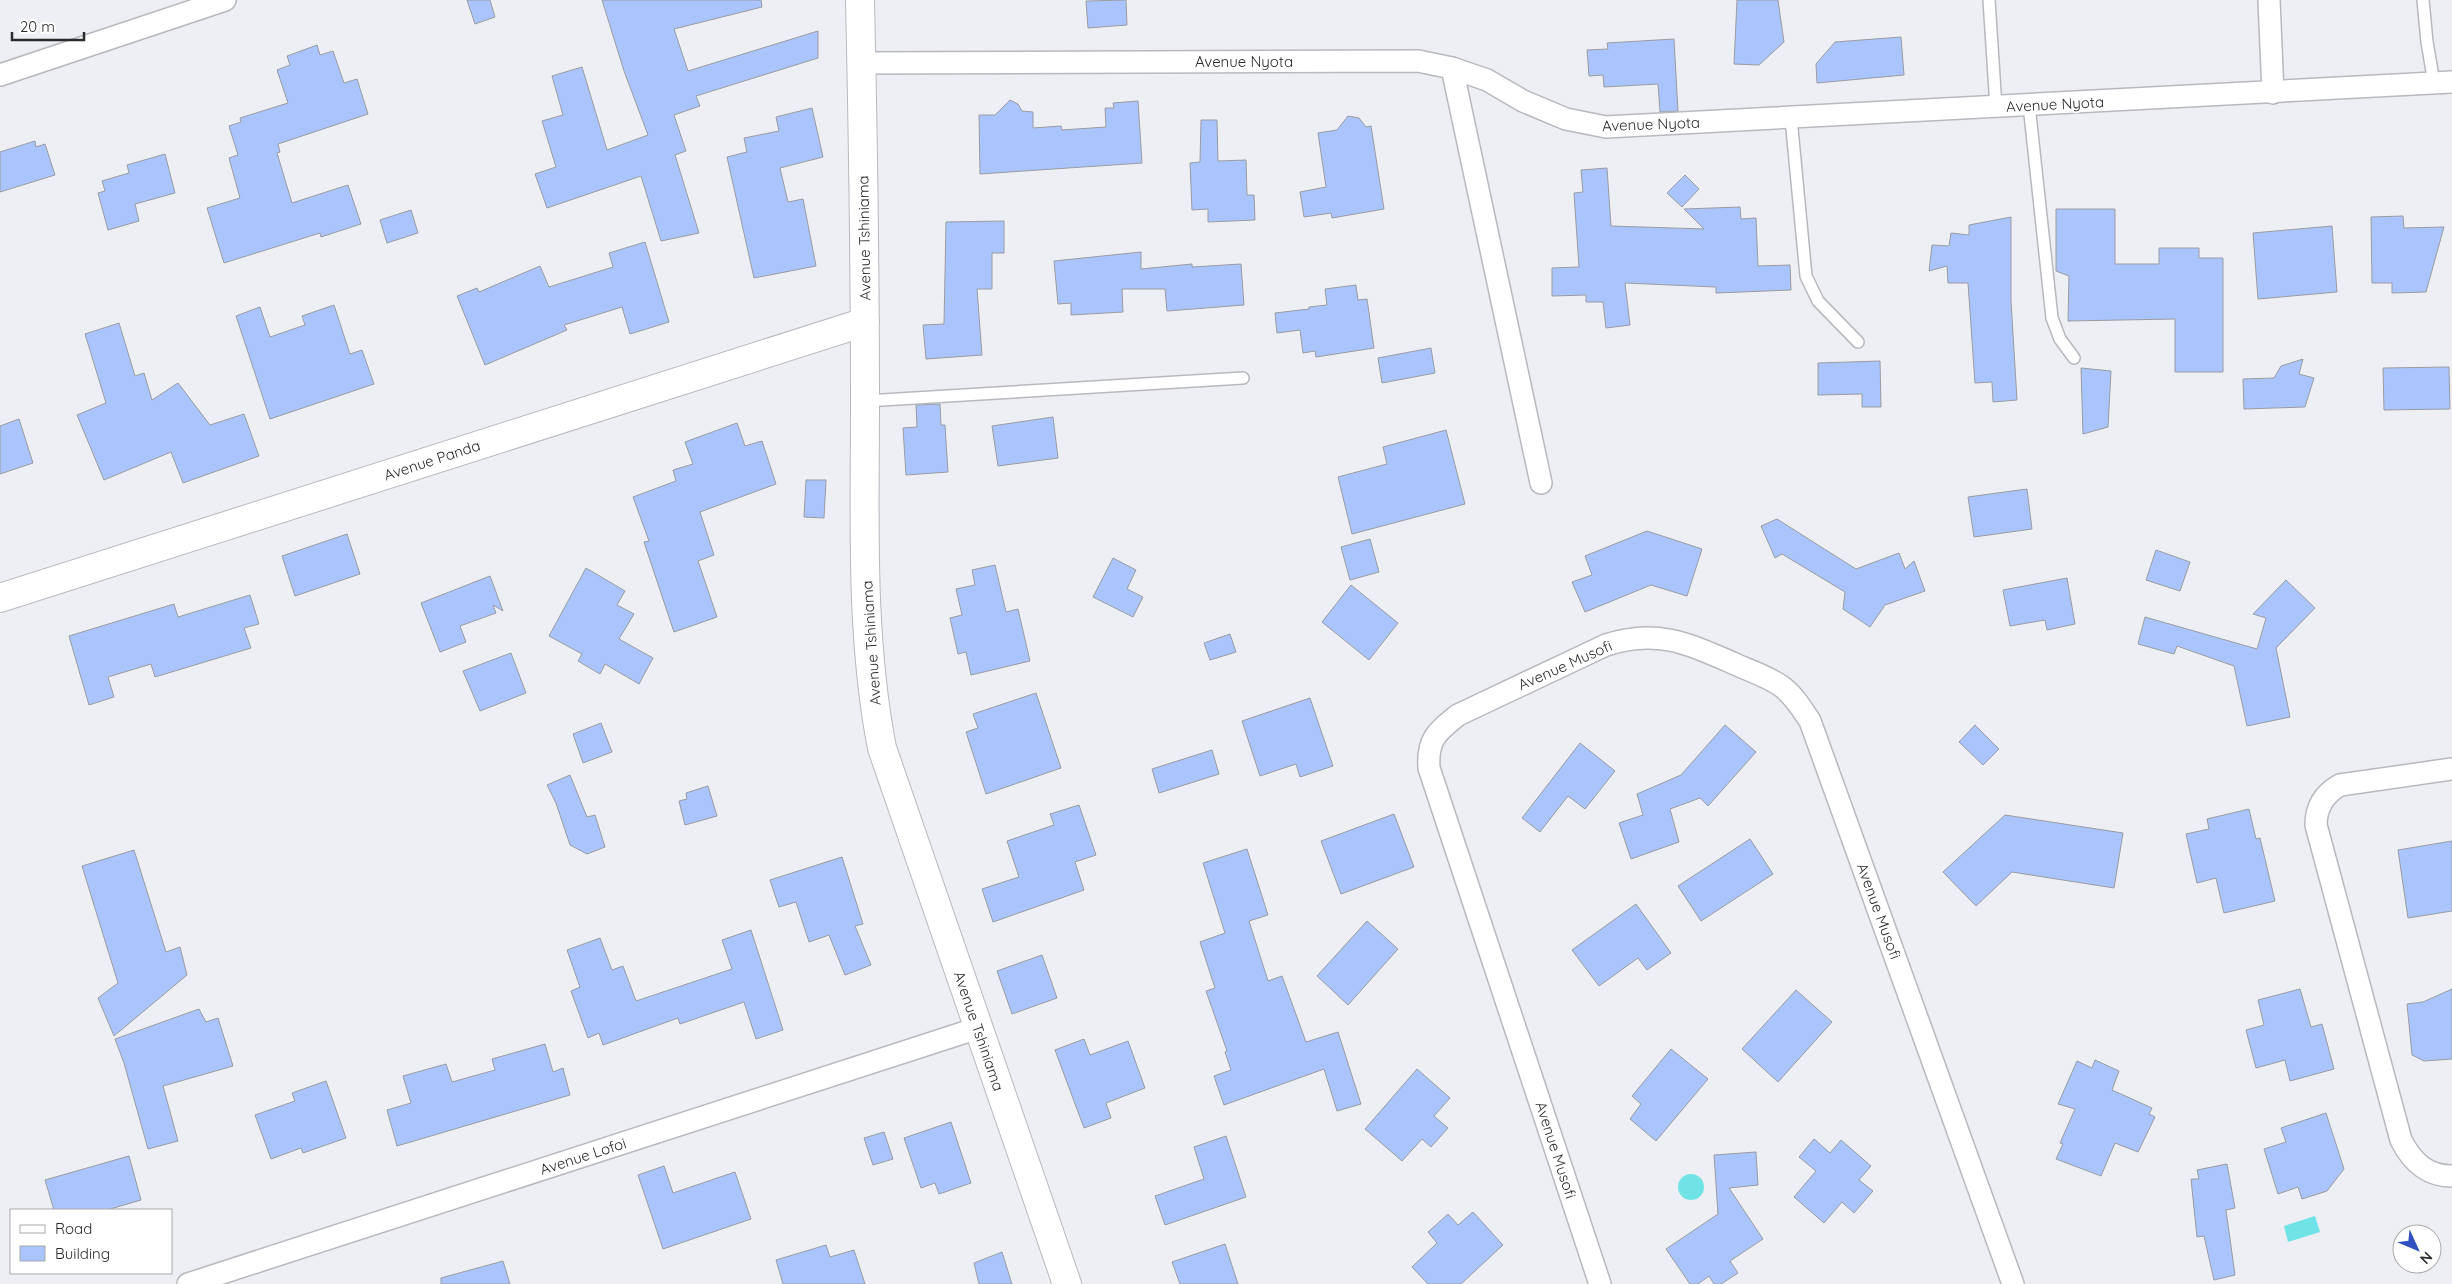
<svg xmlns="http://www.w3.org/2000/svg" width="2452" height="1284" font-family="Quicksand,sans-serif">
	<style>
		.water { fill: #6fe3e5 }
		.building { fill: #aac5fd; stroke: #999ca0 }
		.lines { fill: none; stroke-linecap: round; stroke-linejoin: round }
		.service-casing { stroke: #b7b9be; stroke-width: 14 }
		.minor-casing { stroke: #b7b9be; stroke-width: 24 }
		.tertiary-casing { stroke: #b7b9be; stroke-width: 30 }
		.service { stroke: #fff; stroke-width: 11 }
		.minor { stroke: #fff; stroke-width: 21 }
		.tertiary { stroke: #fff; stroke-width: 28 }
		.labels { text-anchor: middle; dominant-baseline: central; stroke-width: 4; stroke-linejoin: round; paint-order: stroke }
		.street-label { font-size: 15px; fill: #292a2c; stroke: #fff }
	</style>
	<rect width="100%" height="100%" fill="#edeff4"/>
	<g class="water">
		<circle cx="1691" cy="1187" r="13"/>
		<polygon points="2315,1216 2320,1232 2288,1242 2284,1226"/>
	</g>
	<g class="building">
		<polygon points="467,0 490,0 495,17 475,24"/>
		<polygon points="602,0 761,0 762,7 674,29 688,71 818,31 818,58 696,96 700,106 674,115 686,151 675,155 699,233 661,241 641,176 547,208 535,174 556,167 542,121 563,115 552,76 582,67 607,150 648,135 624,71"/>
		<polygon points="1126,0 1127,25 1088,28 1086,1"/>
		<polygon points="1737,0 1778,0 1784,42 1759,65 1734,64"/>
		<polygon points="1901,37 1904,75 1817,83 1816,64 1835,42"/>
		<polygon points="1674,39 1678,111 1660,112 1658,84 1604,87 1603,75 1589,76 1587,50 1608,49 1607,43"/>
		<polygon points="317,45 320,55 333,51 344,83 357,79 368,114 278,144 280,152 277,153 292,203 348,185 361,224 321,237 320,233 224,263 207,208 240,198 229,158 238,155 229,126 241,122 240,118 288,103 277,70 290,65 287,56"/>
		<polygon points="1010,100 1018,104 1022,111 1033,112 1033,128 1061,126 1062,130 1106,127 1105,108 1114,108 1113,103 1138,101 1142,163 980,174 979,115 995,115"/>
		<polygon points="812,108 823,157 780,168 788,202 803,199 816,266 754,278 727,157 747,152 744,138 779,131 776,117"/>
		<polygon points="1348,116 1359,118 1366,127 1371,126 1384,209 1332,218 1331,213 1304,217 1300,192 1326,187 1318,133 1337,130"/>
		<polygon points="1201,120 1217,120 1218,161 1246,160 1247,195 1254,195 1255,220 1208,222 1208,209 1192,210 1190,163 1200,162"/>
		<polygon points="35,141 36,147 45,144 55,175 0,192 0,152"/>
		<polygon points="165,154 175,193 135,204 139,221 108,230 98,193 105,191 102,181 129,173 127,165"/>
		<polygon points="1607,168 1611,226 1704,229 1684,209 1740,207 1741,219 1756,218 1758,266 1790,265 1791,290 1716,293 1716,287 1625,283 1630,325 1606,328 1603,302 1586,302 1586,295 1552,296 1552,268 1579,267 1574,193 1583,192 1581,170"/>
		<polygon points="1685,175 1699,189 1682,207 1667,193"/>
		<polygon points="2056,209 2115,209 2115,264 2159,264 2159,248 2199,248 2199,258 2223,258 2223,372 2175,372 2175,319 2068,321 2069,276 2056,271"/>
		<polygon points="411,210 418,233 387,243 380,220"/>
		<polygon points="2403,216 2404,228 2444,227 2426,292 2392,293 2392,283 2372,283 2371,217"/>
		<polygon points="2011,217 2011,301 2017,400 1993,402 1992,382 1975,383 1968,283 1948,283 1947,266 1929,271 1932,245 1949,246 1951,233 1969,235 1969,225"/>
		<polygon points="1004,221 1004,253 992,253 992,289 977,289 982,355 926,359 923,325 944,324 946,222"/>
		<polygon points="2332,226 2337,292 2258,299 2253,233"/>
		<polygon points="645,242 669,322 630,334 622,307 564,325 567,330 485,365 457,296 477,288 479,292 540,266 549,287 613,267 609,253"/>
		<polygon points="1141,252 1141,269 1192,264 1192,267 1241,264 1244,305 1167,311 1165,289 1122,289 1123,312 1071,315 1071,303 1058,304 1054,261"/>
		<polygon points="1356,285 1358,300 1367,299 1374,348 1316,357 1315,351 1303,353 1300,330 1277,333 1275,313 1309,309 1309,307 1327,305 1325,289"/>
		<polygon points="334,305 350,354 362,350 374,384 270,419 236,316 260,307 270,337 305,325 302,316"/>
		<polygon points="119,323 135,376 144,373 152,400 178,383 210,425 244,414 259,456 183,483 171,452 104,480 77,415 106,403 85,334"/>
		<polygon points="1431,348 1435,373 1382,383 1378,358"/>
		<polygon points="2303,359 2299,374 2314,378 2305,407 2244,409 2243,379 2274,378 2281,366"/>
		<polygon points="1880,361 1881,407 1862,407 1862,394 1818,395 1818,363"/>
		<polygon points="2449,367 2450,409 2384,410 2383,368"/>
		<polygon points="2081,368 2111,371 2108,427 2083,434"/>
		<polygon points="940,404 941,425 945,425 948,472 906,475 903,428 917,427 916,405"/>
		<polygon points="1053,417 1058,458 998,466 992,426"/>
		<polygon points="19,419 33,463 0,474 0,426"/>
		<polygon points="737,423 745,446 762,441 776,484 700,512 714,555 698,561 717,617 674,632 644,542 649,541 633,497 676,481 673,470 693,464 685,442"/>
		<polygon points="1446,430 1465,504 1352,534 1338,477 1387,464 1383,447"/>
		<polygon points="806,480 826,480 824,518 804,517"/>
		<polygon points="2027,489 2032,529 1974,537 1968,497"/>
		<polygon points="1777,519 1856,569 1899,553 1905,569 1914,561 1925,591 1885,605 1870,627 1843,609 1845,592 1782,554 1775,558 1761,526"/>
		<polygon points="1647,531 1702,549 1687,596 1651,585 1585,612 1572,582 1592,575 1585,556"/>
		<polygon points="347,534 360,574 295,596 282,556"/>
		<polygon points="1370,539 1379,572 1350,580 1341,547"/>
		<polygon points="2156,550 2190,562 2180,591 2146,580"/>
		<polygon points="1113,558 1136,570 1127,589 1143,597 1133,617 1093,597"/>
		<polygon points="995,565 1006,612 1018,609 1030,661 971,675 966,652 958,654 950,618 962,615 956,589 975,585 972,570"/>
		<polygon points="586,568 625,591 617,605 634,614 619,639 653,658 639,684 605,664 600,674 578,661 582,654 549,636"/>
		<polygon points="490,576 503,611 493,605 496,613 460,626 466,642 440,652 421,603"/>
		<polygon points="2067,578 2075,624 2047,630 2045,620 2010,626 2003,590"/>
		<polygon points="2286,580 2315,608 2276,648 2290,717 2247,726 2234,666 2177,646 2174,654 2138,644 2145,617 2257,649 2266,618 2253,614"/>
		<polygon points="1351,585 1398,623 1369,660 1322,622"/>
		<polygon points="250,595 259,624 244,628 251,648 155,677 151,664 108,677 114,697 89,705 69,636 174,604 178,617"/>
		<polygon points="1230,634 1236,652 1210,660 1204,643"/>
		<polygon points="511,653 526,693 480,711 463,671"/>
		<polygon points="1036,693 1061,768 986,794 966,732 978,728 973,714"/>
		<polygon points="1310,698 1333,766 1300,777 1296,764 1260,776 1242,721"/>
		<polygon points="601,723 612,752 583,763 573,734"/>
		<polygon points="1725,725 1756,752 1708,806 1700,798 1670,809 1679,842 1631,859 1619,823 1643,815 1637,794 1681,775"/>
		<polygon points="1975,725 1999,749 1983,765 1959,742"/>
		<polygon points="1580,743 1615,771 1585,809 1568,796 1540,832 1522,818"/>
		<polygon points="1212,750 1219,774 1159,793 1152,769"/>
		<polygon points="570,775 587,817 595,815 605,847 587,854 570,845 556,803 547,785"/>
		<polygon points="708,786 717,816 685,825 679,801 687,799 686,793"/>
		<polygon points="1079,805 1096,855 1075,862 1084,890 993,922 982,889 1019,877 1007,841 1054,825 1050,814"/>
		<polygon points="2249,809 2256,839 2260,838 2275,901 2224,913 2216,878 2197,883 2186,834 2209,829 2207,819"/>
		<polygon points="1394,814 1414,867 1341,894 1321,841"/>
		<polygon points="2005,815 2123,833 2114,888 2012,872 1976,906 1943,872"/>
		<polygon points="1750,839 1773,874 1701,921 1678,886"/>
		<polygon points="2452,841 2452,911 2408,918 2398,850"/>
		<polygon points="1247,849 1268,915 1249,921 1268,981 1282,976 1306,1042 1338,1032 1361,1104 1337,1111 1324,1069 1224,1105 1214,1076 1231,1070 1225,1052 1227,1051 1206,991 1215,988 1200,942 1225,933 1203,863"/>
		<polygon points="134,850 166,952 180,947 187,975 114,1036 98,998 118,983 82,866"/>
		<polygon points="842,857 863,924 855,926 871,965 845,975 829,935 809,942 796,902 779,907 770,880"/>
		<polygon points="1636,904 1671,953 1647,970 1638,958 1599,986 1572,950"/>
		<polygon points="1367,921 1398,949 1348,1005 1317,976"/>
		<polygon points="751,930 783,1030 756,1039 744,1002 680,1024 678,1018 603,1045 599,1033 588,1038 571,991 580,987 567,950 600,938 612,970 623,966 636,1001 732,969 722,940"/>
		<polygon points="1042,955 1057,998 1012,1014 997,971"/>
		<polygon points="2300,989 2311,1027 2322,1024 2334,1069 2290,1081 2285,1060 2256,1068 2246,1030 2264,1025 2258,1000"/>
		<polygon points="2452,989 2452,1059 2424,1061 2412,1055 2407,1004 2423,1002"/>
		<polygon points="1796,990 1832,1022 1778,1082 1742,1049"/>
		<polygon points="199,1009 206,1022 218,1018 233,1066 163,1086 178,1141 148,1149 124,1063 115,1039"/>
		<polygon points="1084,1039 1090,1055 1128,1041 1145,1088 1106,1103 1111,1118 1084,1128 1055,1050"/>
		<polygon points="545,1044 553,1072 563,1068 570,1095 397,1146 387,1110 411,1103 403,1076 446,1064 452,1082 495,1070 492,1059"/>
		<polygon points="1671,1049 1708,1079 1656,1141 1630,1119 1641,1104 1632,1096"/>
		<polygon points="2095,1060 2119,1071 2112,1090 2152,1108 2149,1114 2155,1117 2138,1152 2115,1143 2101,1176 2056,1159 2063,1144 2060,1143 2075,1109 2058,1104 2077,1061 2092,1068"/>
		<polygon points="1417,1069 1450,1098 1434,1116 1448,1128 1431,1147 1422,1139 1402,1161 1365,1129"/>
		<polygon points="326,1081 346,1138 303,1153 301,1148 271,1159 255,1115 295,1101 292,1093"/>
		<polygon points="2326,1113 2344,1169 2327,1191 2302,1199 2298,1187 2278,1194 2264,1149 2286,1142 2281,1128"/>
		<polygon points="951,1122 971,1183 939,1194 935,1183 921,1188 904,1138"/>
		<polygon points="884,1132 893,1159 873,1165 864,1138"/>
		<polygon points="1226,1136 1246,1197 1165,1225 1155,1196 1204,1179 1194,1147"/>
		<polygon points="1814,1139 1830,1153 1841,1140 1871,1166 1859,1180 1873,1191 1854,1213 1842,1202 1824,1223 1794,1197 1816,1171 1799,1157"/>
		<polygon points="1756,1152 1758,1185 1729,1188 1763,1239 1730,1261 1738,1273 1721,1284 1714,1284 1709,1276 1698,1284 1690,1284 1666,1249 1718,1214 1714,1155"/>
		<polygon points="129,1156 141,1200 107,1210 54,1210 45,1180"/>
		<polygon points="2227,1164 2235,1208 2226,1210 2235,1275 2214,1280 2204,1236 2197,1237 2191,1179 2199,1179 2197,1170"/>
		<polygon points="664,1166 673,1193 735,1172 751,1219 663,1249 638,1175"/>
		<polygon points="1473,1212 1503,1245 1461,1284 1428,1284 1412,1267 1437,1243 1428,1232 1448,1214 1458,1225"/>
		<polygon points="1225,1244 1238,1284 1180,1284 1172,1262"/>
		<polygon points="826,1245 830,1257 854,1250 865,1284 783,1284 776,1260"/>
		<polygon points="1002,1252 1012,1284 979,1284 974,1263"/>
		<polygon points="503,1261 510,1284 441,1284 441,1278"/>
	</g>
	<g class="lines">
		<g class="service-casing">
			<g id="service">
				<polyline points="1989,0 1996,107"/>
				<polyline points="2423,0 2427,42 2434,83"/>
				<polyline points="2029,105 2052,318 2060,339 2074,358"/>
				<polyline points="1791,118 1806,276 1818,301 1858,342"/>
				<polyline points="865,401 1243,378"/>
			</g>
		</g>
		<g class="minor-casing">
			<g id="minor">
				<polyline points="2269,0 2273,93"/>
				<polyline points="862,63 1418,61 1452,68 1487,80 1523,101 1566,119 1606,127 2452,82"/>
				<polyline points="1452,68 1541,483"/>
				<polyline points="0,75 225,0"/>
				<path d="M2452 769 2340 785C2324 794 2316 807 2316 825L2401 1140C2412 1162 2427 1176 2452 1176"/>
				<polyline points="188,1284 978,1028"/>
				<path d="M1600 1284 1429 768C1427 739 1437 732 1458 715L1606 645C1657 628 1689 644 1735 664 1750 671 1767 676 1781 686 1793 694 1802 709 1810 721L2013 1284"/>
			</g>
		</g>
		<g class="tertiary-casing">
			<g id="tertiary">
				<path d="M860 0C863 135 865 270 865 405 865 519 860 635 882 748L1067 1284"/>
				<polyline points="0,598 865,322"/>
			</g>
		</g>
		<use href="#service" class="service"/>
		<use href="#minor" class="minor"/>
		<use href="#tertiary" class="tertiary"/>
	</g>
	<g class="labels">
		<g class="street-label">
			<text x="1244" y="61">Avenue Nyota</text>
			<text transform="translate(2055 104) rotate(-3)">Avenue Nyota</text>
			<text transform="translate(1651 124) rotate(-2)">Avenue Nyota</text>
			<text transform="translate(864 238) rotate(-91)">Avenue Tshiniama</text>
			<text transform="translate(432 460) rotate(-18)">Avenue Panda</text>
			<text transform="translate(871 643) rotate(-94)">Avenue Tshiniama</text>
			<text transform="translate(1565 665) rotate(-24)">Avenue Musofi</text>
			<text transform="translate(1879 911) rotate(70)">Avenue Musofi</text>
			<text transform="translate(979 1031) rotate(71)">Avenue Tshiniama</text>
			<text transform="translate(1556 1150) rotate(72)">Avenue Musofi</text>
			<text transform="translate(583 1156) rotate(-18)">Avenue Lofoi</text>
		</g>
	</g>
	<rect x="10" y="1209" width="162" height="65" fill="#ffffff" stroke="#a9aaab"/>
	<rect x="20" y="1225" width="25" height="8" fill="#ffffff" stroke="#a9aaab"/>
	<text x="55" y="1234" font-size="15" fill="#292a2c">Road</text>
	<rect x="20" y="1246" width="25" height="15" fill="#aac5fd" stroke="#a9aaab"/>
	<text x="55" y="1259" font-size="15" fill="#292a2c">Building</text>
	<g transform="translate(2417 1249) rotate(134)"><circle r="24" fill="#ffffff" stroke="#a9aaab"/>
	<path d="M0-4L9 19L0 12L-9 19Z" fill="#304fc0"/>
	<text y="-8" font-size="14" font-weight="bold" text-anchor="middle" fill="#292a2c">N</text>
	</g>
	<path d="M12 32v8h72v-8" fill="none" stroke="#292a2c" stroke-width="2.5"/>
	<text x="20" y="32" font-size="15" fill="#292a2c" stroke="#ffffff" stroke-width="4" paint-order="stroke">20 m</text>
</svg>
